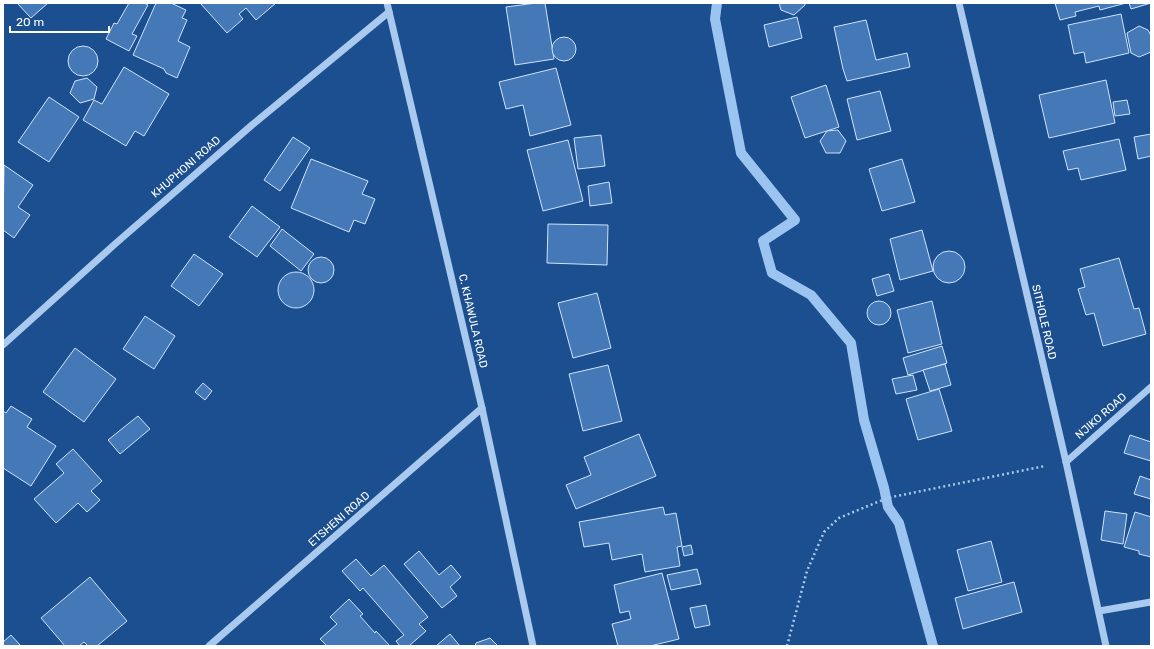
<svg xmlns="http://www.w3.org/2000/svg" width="1154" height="649" font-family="Rubik,sans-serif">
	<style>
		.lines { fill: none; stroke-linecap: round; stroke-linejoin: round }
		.stream { stroke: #9cc4f0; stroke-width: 10 }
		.building { fill: #4478b7; stroke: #cfe3fa }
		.path { stroke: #a9c9ee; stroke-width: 2.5; stroke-dasharray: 2 3; stroke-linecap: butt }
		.minor { stroke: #a9c9ee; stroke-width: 7 }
		.labels { text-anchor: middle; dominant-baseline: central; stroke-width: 3.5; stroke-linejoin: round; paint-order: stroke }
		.street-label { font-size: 11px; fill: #fff; stroke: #1b4f8f }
	</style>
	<rect width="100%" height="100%" fill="#1b4f8f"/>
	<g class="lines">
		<polyline class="stream" points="717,3 715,19 741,153 795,220 763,241 772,273 811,295 851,343 864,420 884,488 888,507 899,523 933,646"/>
	</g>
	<g class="building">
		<polygon points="17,3 48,3 31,18"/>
		<polygon points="129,3 144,3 148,5 132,34 137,36 129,51 106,39 114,23 117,24"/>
		<polygon points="156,3 171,3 186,10 182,18 187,20 178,41 190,47 177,78 166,73 164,69 133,55"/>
		<polygon points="200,3 276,3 256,20 246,8 239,14 243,19 227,33"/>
		<polygon points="536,3 545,3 554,59 515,65 506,7"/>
		<polygon points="779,3 805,3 805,5 794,15 781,10"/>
		<polygon points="1055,3 1126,3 1100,10 1099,6 1075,12 1076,16 1060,20"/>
		<polygon points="1129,3 1151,3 1131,9"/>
		<polygon points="1121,14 1129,53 1086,63 1084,52 1074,54 1068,25"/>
		<polygon points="797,17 802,38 769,47 764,25"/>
		<polygon points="866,20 876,60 907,53 910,67 847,81 843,69 834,27"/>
		<polygon points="1139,26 1148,30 1151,36 1151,52 1139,57 1131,53 1127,33"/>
		<circle cx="564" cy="49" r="12"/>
		<circle cx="83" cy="61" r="15"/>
		<polygon points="124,67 169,94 144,136 135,131 126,146 83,120 94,100 102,104"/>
		<polygon points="556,68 571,125 530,136 523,105 506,109 499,82"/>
		<polygon points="87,78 97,87 94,99 80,103 70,93 75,81"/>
		<polygon points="1106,80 1115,123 1049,138 1039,95"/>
		<polygon points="826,85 839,127 805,138 791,97"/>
		<polygon points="880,91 891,131 857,140 847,99"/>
		<polygon points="49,97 79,117 49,162 18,142"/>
		<polygon points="1127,100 1130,114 1115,116 1113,102"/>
		<polygon points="838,130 846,141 840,153 826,153 820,141 827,131"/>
		<polygon points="1151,134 1151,156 1138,159 1134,137"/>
		<polygon points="601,135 605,166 578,169 574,138"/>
		<polygon points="293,137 310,148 280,191 264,180"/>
		<polygon points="1119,139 1126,170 1081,180 1078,168 1068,170 1063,151"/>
		<polygon points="568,140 583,201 543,211 527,150"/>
		<polygon points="311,159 368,181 362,194 375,199 365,224 354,220 349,232 291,208"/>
		<polygon points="902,159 915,202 882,211 869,169"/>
		<polygon points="4,165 33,185 18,207 30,215 14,238 3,230"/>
		<polygon points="609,182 612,203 590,206 588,186"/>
		<polygon points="252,206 280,227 257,257 229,237"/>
		<polygon points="548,224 608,225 607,265 547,263"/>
		<polygon points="282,229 314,254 301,271 270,246"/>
		<polygon points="922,230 933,271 900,280 890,239"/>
		<circle cx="949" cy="267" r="16"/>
		<polygon points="194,254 223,274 199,306 171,286"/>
		<circle cx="321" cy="270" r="13"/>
		<polygon points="1119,258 1134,309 1139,308 1146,334 1103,346 1094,313 1086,315 1078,289 1085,287 1080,269"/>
		<circle cx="296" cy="290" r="18"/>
		<polygon points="889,274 894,291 877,296 872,279"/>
		<polygon points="597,293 611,348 573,358 558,303"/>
		<circle cx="879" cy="313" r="12"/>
		<polygon points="932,301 942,344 908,353 897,310"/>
		<polygon points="145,316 175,336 154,369 123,349"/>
		<polygon points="942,346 947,363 908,375 903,358"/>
		<polygon points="75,348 116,379 84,422 43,392"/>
		<polygon points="945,364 951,385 930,391 923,370"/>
		<polygon points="608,365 622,421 583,431 569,374"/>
		<polygon points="913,375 917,390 896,394 892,379"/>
		<polygon points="203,383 212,391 205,400 195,392"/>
		<polygon points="939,389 952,431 918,440 906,399"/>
		<polygon points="11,406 32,419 27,427 56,446 31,486 3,468 3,411 6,413"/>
		<polygon points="138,416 150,429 120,454 108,440"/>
		<polygon points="639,434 656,476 576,509 566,485 591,475 584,457"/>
		<polygon points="1130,435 1151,442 1151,461 1124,453"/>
		<polygon points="73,449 102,481 91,491 100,500 87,512 78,503 56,523 34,499 64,473 56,464"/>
		<polygon points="1140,476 1151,480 1151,499 1134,494"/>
		<polygon points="663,507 665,515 676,513 682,546 677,547 680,566 645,572 642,554 612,560 609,543 584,547 579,522"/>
		<polygon points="1105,511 1127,514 1123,544 1101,540"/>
		<polygon points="1135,512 1151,517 1151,557 1139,554 1139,551 1124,547"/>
		<polygon points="991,541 1002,582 968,591 957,550"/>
		<polygon points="691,545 693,554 684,556 682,547"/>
		<polygon points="419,551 439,575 451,565 461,577 450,587 457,596 442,608 404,564"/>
		<polygon points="356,559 371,576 384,565 428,617 419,624 426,631 409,646 400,646 396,641 404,635 363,588 360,591 342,571"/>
		<polygon points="697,569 701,584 671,590 667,575"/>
		<polygon points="662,573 679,639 650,646 618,646 612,624 631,619 629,611 620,613 614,585"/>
		<polygon points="90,577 127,621 97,646 88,646 84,642 79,646 65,646 41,618"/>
		<polygon points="1014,582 1022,612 963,629 955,598"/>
		<polygon points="349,599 363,614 360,616 375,633 376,631 390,646 327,646 320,639 337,624 330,617"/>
		<polygon points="706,605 710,625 695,628 690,608"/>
		<polygon points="450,634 460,646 436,646"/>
		<polygon points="11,635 21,646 3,646 3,642"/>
		<polygon points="490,638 498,646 475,646 476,643"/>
	</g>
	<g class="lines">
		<polyline class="path" points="787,646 807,571 824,532 839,518 880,501 892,497 1045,466"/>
		<g class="minor">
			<polyline points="387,3 482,408 533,646"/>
			<polyline points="959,3 1066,462 1106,646"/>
			<polyline points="3,345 115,244 252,125 389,12"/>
			<polyline points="1066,462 1151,387"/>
			<polyline points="1099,611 1151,602"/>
			<polyline points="209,646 482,408"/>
		</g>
	</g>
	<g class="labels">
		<g class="street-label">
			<text transform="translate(186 167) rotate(-41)">KHUPHONI ROAD</text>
			<text transform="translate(473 321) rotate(77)">C. KHAWULA ROAD</text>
			<text transform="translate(1044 322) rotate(77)">SITHOLE ROAD</text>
			<text transform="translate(1101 416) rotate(-41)">NJIKO ROAD</text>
			<text transform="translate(339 519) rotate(-41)">ETSHENI ROAD</text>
		</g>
	</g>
	<rect width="1154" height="649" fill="none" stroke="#ffffff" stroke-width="8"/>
	<path d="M10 26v6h99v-6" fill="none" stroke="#ffffff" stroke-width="2"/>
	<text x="16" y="26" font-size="12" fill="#ffffff" stroke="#1b4f8f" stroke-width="3" paint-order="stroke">20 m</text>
</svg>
